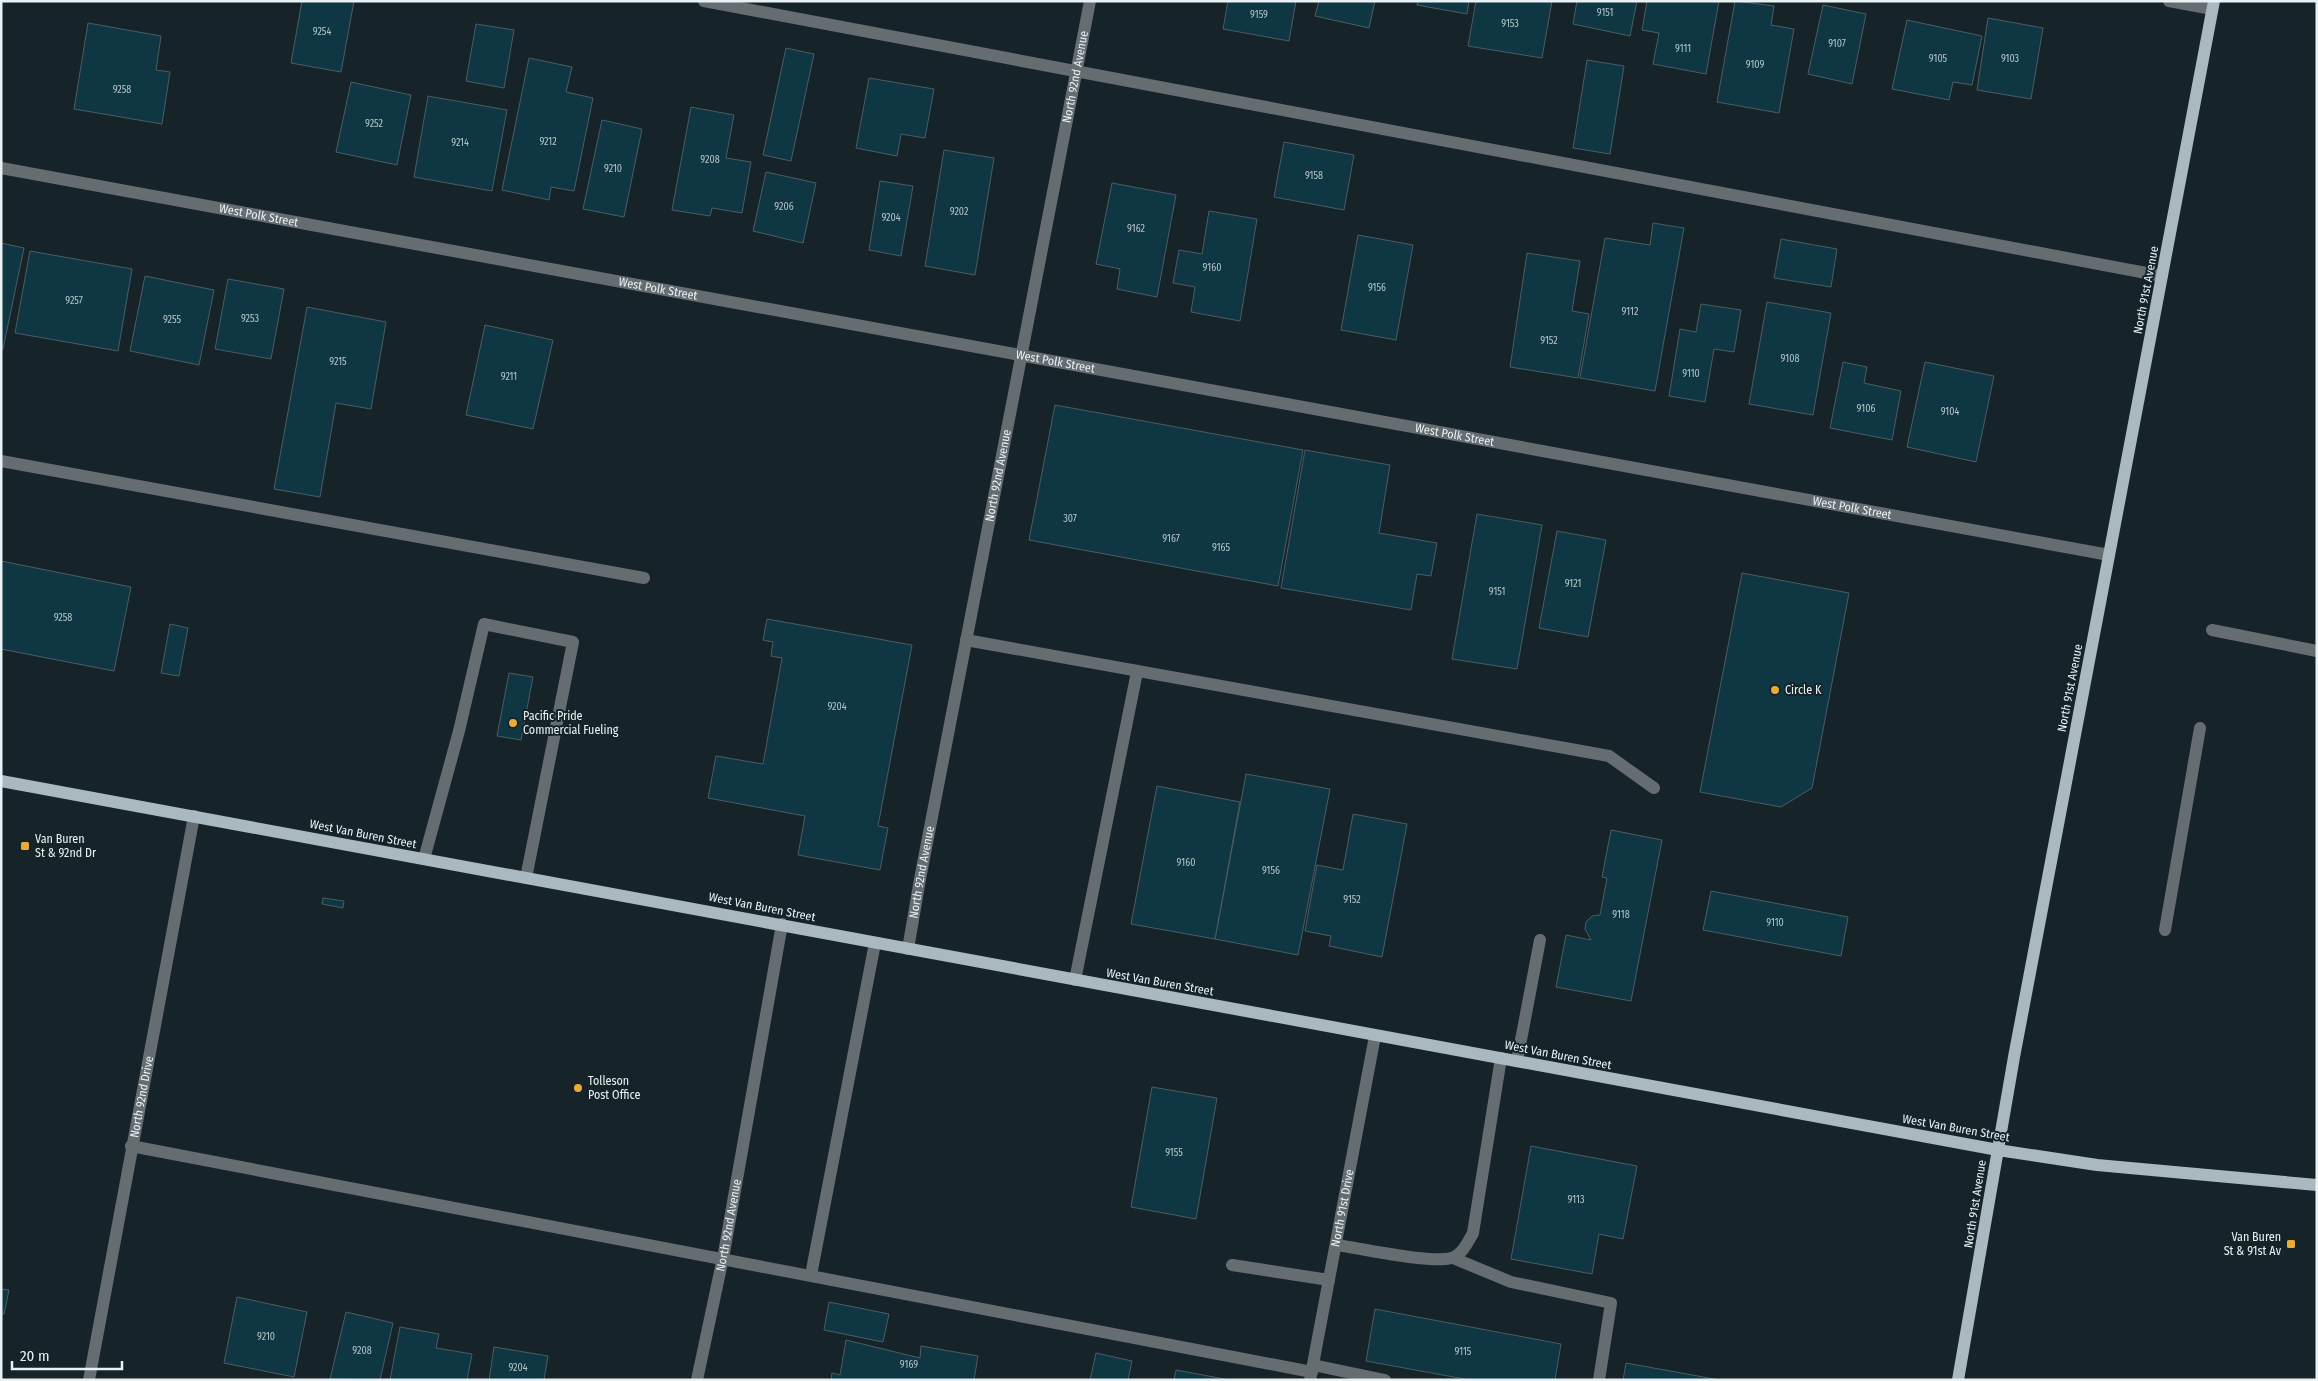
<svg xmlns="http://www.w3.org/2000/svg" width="2318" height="1381" font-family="'Fira Sans Condensed',sans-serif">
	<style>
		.building { fill: #0f3743; stroke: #4c5c62 }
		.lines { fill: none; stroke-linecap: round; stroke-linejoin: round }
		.minor { stroke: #666d70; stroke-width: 12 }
		.major { stroke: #aab9bf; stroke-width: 12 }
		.poi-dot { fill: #e9aa38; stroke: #162429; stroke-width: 2 }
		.labels { text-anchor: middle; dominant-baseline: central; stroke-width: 4; stroke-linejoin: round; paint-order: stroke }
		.number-label { font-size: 10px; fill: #b2c3c8 }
		.street-label { font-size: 12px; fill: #e8f2f5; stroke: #162429 }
		.poi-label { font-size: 12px; fill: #e8f2f5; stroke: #162429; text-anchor: start }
	</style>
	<rect width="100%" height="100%" fill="#162429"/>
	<g class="building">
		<polygon points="302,1 354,1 341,72 291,63"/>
		<polygon points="1228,1 1296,1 1289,41 1223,29"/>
		<polygon points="1319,1 1375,1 1369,28 1315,16"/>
		<polygon points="1418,1 1469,1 1467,14 1417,5"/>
		<polygon points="1476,1 1552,1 1542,58 1468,46"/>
		<polygon points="1577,1 1637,1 1630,36 1573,24"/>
		<polygon points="1647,1 1719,1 1706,74 1653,64 1659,33 1642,30"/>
		<polygon points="1735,1 1774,6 1771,25 1794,29 1779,113 1717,102"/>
		<polygon points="1823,5 1866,14 1852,84 1808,74"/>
		<polygon points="1988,18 2043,28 2031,99 1977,90"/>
		<polygon points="1907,20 1982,36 1972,85 1953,82 1949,100 1892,89"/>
		<polygon points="88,23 161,36 156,70 170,72 162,124 74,109"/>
		<polygon points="476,24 514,30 504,88 466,81"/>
		<polygon points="786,48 814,54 791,161 763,155"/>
		<polygon points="529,58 572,67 566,92 593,98 574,191 551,187 549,200 502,190"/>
		<polygon points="1587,60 1624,66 1610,154 1573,148"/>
		<polygon points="869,78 934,89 925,138 901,134 897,156 856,148"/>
		<polygon points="351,82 411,95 397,165 336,152"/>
		<polygon points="428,96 507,110 492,191 414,177"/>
		<polygon points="691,107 734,115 726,158 751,162 742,213 712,208 710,216 672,210"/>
		<polygon points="602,120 642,129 624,217 583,209"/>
		<polygon points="1284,142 1354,155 1344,210 1274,197"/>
		<polygon points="944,150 994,158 975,275 925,266"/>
		<polygon points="766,172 816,183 803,243 753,231"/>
		<polygon points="880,181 913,186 901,256 869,250"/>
		<polygon points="1112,183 1176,195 1157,297 1117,289 1120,269 1096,264"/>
		<polygon points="1209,211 1257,219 1240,321 1191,312 1195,287 1173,283 1179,250 1202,254"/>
		<polygon points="1653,223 1684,228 1655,391 1580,378 1605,238 1650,245"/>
		<polygon points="1358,235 1413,245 1396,340 1341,330"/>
		<polygon points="1781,239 1837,249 1831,287 1774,278"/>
		<polygon points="1,243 24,248 3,349 1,348"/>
		<polygon points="30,251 132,269 118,351 15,333"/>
		<polygon points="1527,253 1580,261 1572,311 1589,314 1578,378 1510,367"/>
		<polygon points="145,276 214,290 199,365 130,351"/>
		<polygon points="228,279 284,289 271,359 215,349"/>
		<polygon points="1767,302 1831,313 1813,415 1749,404"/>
		<polygon points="1701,304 1741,310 1734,352 1714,349 1705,402 1669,396 1680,329 1696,332"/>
		<polygon points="307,307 386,322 371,409 336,403 320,497 274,489"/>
		<polygon points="485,325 553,340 533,429 466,415"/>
		<polygon points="1843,362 1867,367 1864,383 1901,391 1892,440 1830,428"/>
		<polygon points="1925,362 1994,376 1976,462 1907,447"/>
		<polygon points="1055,405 1303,450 1278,586 1029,540"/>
		<polygon points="1305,450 1390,465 1379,533 1437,543 1431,576 1417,574 1411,610 1281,588"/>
		<polygon points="1477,514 1542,525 1517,669 1452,659"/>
		<polygon points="1557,531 1606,540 1588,637 1539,628"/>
		<polygon points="1,561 131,587 114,671 1,649"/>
		<polygon points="1742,573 1849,593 1812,788 1781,807 1700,792"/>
		<polygon points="767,619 912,645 878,826 888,828 880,870 798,855 805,816 708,798 716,756 763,764 782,658 771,656 773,642 763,640"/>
		<polygon points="170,624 188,628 179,676 161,673"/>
		<polygon points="509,673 533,677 521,740 497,736"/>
		<polygon points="1246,774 1330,789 1298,955 1215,939"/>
		<polygon points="1157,786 1240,802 1215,939 1131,924"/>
		<polygon points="1353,814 1407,824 1382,957 1329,946 1331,936 1305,931 1317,865 1343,870"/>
		<polygon points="1611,830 1662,840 1631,1001 1556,987 1566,935 1591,940 1585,929 1586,922 1592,916 1600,915 1607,878 1602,877"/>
		<polygon points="1711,891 1848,917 1841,956 1703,930"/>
		<polygon points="323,898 344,901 343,908 322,904"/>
		<polygon points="1152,1087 1217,1098 1196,1219 1131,1207"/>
		<polygon points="1531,1146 1637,1166 1623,1239 1599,1234 1592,1274 1511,1259"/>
		<polygon points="1,1289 9,1290 4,1314 1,1314"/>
		<polygon points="237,1297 307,1312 294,1377 224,1363"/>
		<polygon points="829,1302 889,1314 883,1342 824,1330"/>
		<polygon points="1375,1309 1561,1344 1555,1380 1470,1380 1366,1361"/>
		<polygon points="346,1312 393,1323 380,1380 330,1379"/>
		<polygon points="400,1327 439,1334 436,1348 472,1354 467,1380 390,1380"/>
		<polygon points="846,1340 920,1358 921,1346 978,1356 974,1380 831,1380 832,1373 840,1375"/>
		<polygon points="494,1347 548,1356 544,1380 489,1380"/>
		<polygon points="1096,1353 1132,1361 1128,1380 1090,1380"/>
		<polygon points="1626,1363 1720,1380 1623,1380"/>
		<polygon points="1176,1370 1230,1380 1174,1380"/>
	</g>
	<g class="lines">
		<g class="minor">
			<polyline points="704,1 2162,276"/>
			<polyline points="2169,1 2212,9"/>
			<path id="s1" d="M1 168 2109 555"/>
			<polyline points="1,461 644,578"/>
			<polyline points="2212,630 2317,651"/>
			<polyline points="966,640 1609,756 1654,788"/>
			<polyline points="424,859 459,731 484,624 573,642 526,878"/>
			<polyline points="2165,930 2200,728"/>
			<path id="s2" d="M908 949 920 879 1090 1"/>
			<polyline points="1075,980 1137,672"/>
			<polyline points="1517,1061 1540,940"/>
			<polyline points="131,1146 1312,1372"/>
			<path d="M1336 1245C1361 1248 1429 1264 1451 1258 1462 1255 1468 1242 1473 1233L1501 1058"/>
			<polyline points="1453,1258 1511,1282 1611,1303 1599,1380"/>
			<polyline points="1232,1265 1329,1280"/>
			<polyline points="811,1275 875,943"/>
			<polyline points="1313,1365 1385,1380"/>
			<path id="s3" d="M89 1380 194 816"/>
			<path id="s4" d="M697 1380 724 1253 782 924"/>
			<path id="s5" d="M1310 1380 1375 1036"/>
		</g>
		<g class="major">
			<polyline points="1,781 1998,1150 2097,1165 2317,1185"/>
			<polyline points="1958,1380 2014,1057 2214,1"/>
		</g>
	</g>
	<g class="poi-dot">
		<circle cx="1775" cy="690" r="5"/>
		<circle cx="513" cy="723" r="5"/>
		<rect x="20" y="841" width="10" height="10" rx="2.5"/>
		<circle cx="578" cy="1088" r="5"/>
		<rect x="2286" y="1239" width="10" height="10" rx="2.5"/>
	</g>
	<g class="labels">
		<g class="number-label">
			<text x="1605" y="13">9151</text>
			<text x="1259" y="15">9159</text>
			<text x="1510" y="24">9153</text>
			<text x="322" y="32">9254</text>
			<text x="1837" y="44">9107</text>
			<text x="1683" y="49">9111</text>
			<text x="1938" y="59">9105</text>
			<text x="2010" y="59">9103</text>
			<text x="1755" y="65">9109</text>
			<text x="122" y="90">9258</text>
			<text x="374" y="124">9252</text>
			<text x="548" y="142">9212</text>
			<text x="460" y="143">9214</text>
			<text x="710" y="160">9208</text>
			<text x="613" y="169">9210</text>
			<text x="1314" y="176">9158</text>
			<text x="784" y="207">9206</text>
			<text x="959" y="212">9202</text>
			<text x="891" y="218">9204</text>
			<text x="1136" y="229">9162</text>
			<text x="1212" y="268">9160</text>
			<text x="1377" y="288">9156</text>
			<text x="74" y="301">9257</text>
			<text x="1630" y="312">9112</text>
			<text x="250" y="319">9253</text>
			<text x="172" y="320">9255</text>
			<text x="1549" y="341">9152</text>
			<text x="1790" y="359">9108</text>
			<text x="338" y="362">9215</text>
			<text x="1691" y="374">9110</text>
			<text x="509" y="377">9211</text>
			<text x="1866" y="409">9106</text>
			<text x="1950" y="412">9104</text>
			<text x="1070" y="519">307</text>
			<text x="1171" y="539">9167</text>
			<text x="1221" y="548">9165</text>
			<text x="1573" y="584">9121</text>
			<text x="1497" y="592">9151</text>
			<text x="63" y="618">9258</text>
			<text x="837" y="707">9204</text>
			<text x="1186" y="863">9160</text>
			<text x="1271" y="871">9156</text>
			<text x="1352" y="900">9152</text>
			<text x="1621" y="915">9118</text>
			<text x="1775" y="923">9110</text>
			<text x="1174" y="1153">9155</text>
			<text x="1576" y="1200">9113</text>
			<text x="266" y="1337">9210</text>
			<text x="362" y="1351">9208</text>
			<text x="1463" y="1352">9115</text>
			<text x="909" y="1365">9169</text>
			<text x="518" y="1368">9204</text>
		</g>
		<g class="street-label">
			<text stroke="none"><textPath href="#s2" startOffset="888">North 92nd Avenue</textPath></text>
			<text stroke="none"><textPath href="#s1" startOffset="262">West Polk Street</textPath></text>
			<text stroke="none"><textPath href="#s1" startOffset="668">West Polk Street</textPath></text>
			<text transform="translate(2146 290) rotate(-79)">North 91st Avenue</text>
			<text stroke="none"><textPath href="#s1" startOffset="1072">West Polk Street</textPath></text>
			<text stroke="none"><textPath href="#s1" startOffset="1478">West Polk Street</textPath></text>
			<text stroke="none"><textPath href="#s2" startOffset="482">North 92nd Avenue</textPath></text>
			<text stroke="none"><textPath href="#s1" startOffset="1882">West Polk Street</textPath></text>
			<text transform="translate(2070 688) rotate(-79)">North 91st Avenue</text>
			<text transform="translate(363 834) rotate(11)">West Van Buren Street</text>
			<text stroke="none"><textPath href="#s2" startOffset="78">North 92nd Avenue</textPath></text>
			<text transform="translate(762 907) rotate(11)">West Van Buren Street</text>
			<text transform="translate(1160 982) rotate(10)">West Van Buren Street</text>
			<text transform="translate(1558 1055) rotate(11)">West Van Buren Street</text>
			<text stroke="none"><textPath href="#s3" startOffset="288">North 92nd Drive</textPath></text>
			<text transform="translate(1956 1128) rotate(10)">West Van Buren Street</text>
			<text transform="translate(1975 1204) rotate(-81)">North 91st Avenue</text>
			<text stroke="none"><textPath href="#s5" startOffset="175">North 91st Drive</textPath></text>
			<text stroke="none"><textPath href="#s4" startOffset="158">North 92nd Avenue</textPath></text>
		</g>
		<g class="poi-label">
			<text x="1785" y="690">Circle K</text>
			<text x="523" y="716">Pacific Pride<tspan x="523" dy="14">Commercial Fueling</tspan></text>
			<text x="35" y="839">Van Buren<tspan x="35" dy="14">St &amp; 92nd Dr</tspan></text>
			<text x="588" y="1081">Tolleson<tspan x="588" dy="14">Post Office</tspan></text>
			<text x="2281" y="1237" text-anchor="end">Van Buren<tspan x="2281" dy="14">St &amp; 91st Av</tspan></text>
		</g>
	</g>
	<rect width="2318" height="1381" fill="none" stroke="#e8f2f5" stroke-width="5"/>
	<path d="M12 1361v8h110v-8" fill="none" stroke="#e8f2f5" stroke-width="2.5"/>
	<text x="20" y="1361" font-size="15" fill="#e8f2f5" stroke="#162429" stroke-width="4" paint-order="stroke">20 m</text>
</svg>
